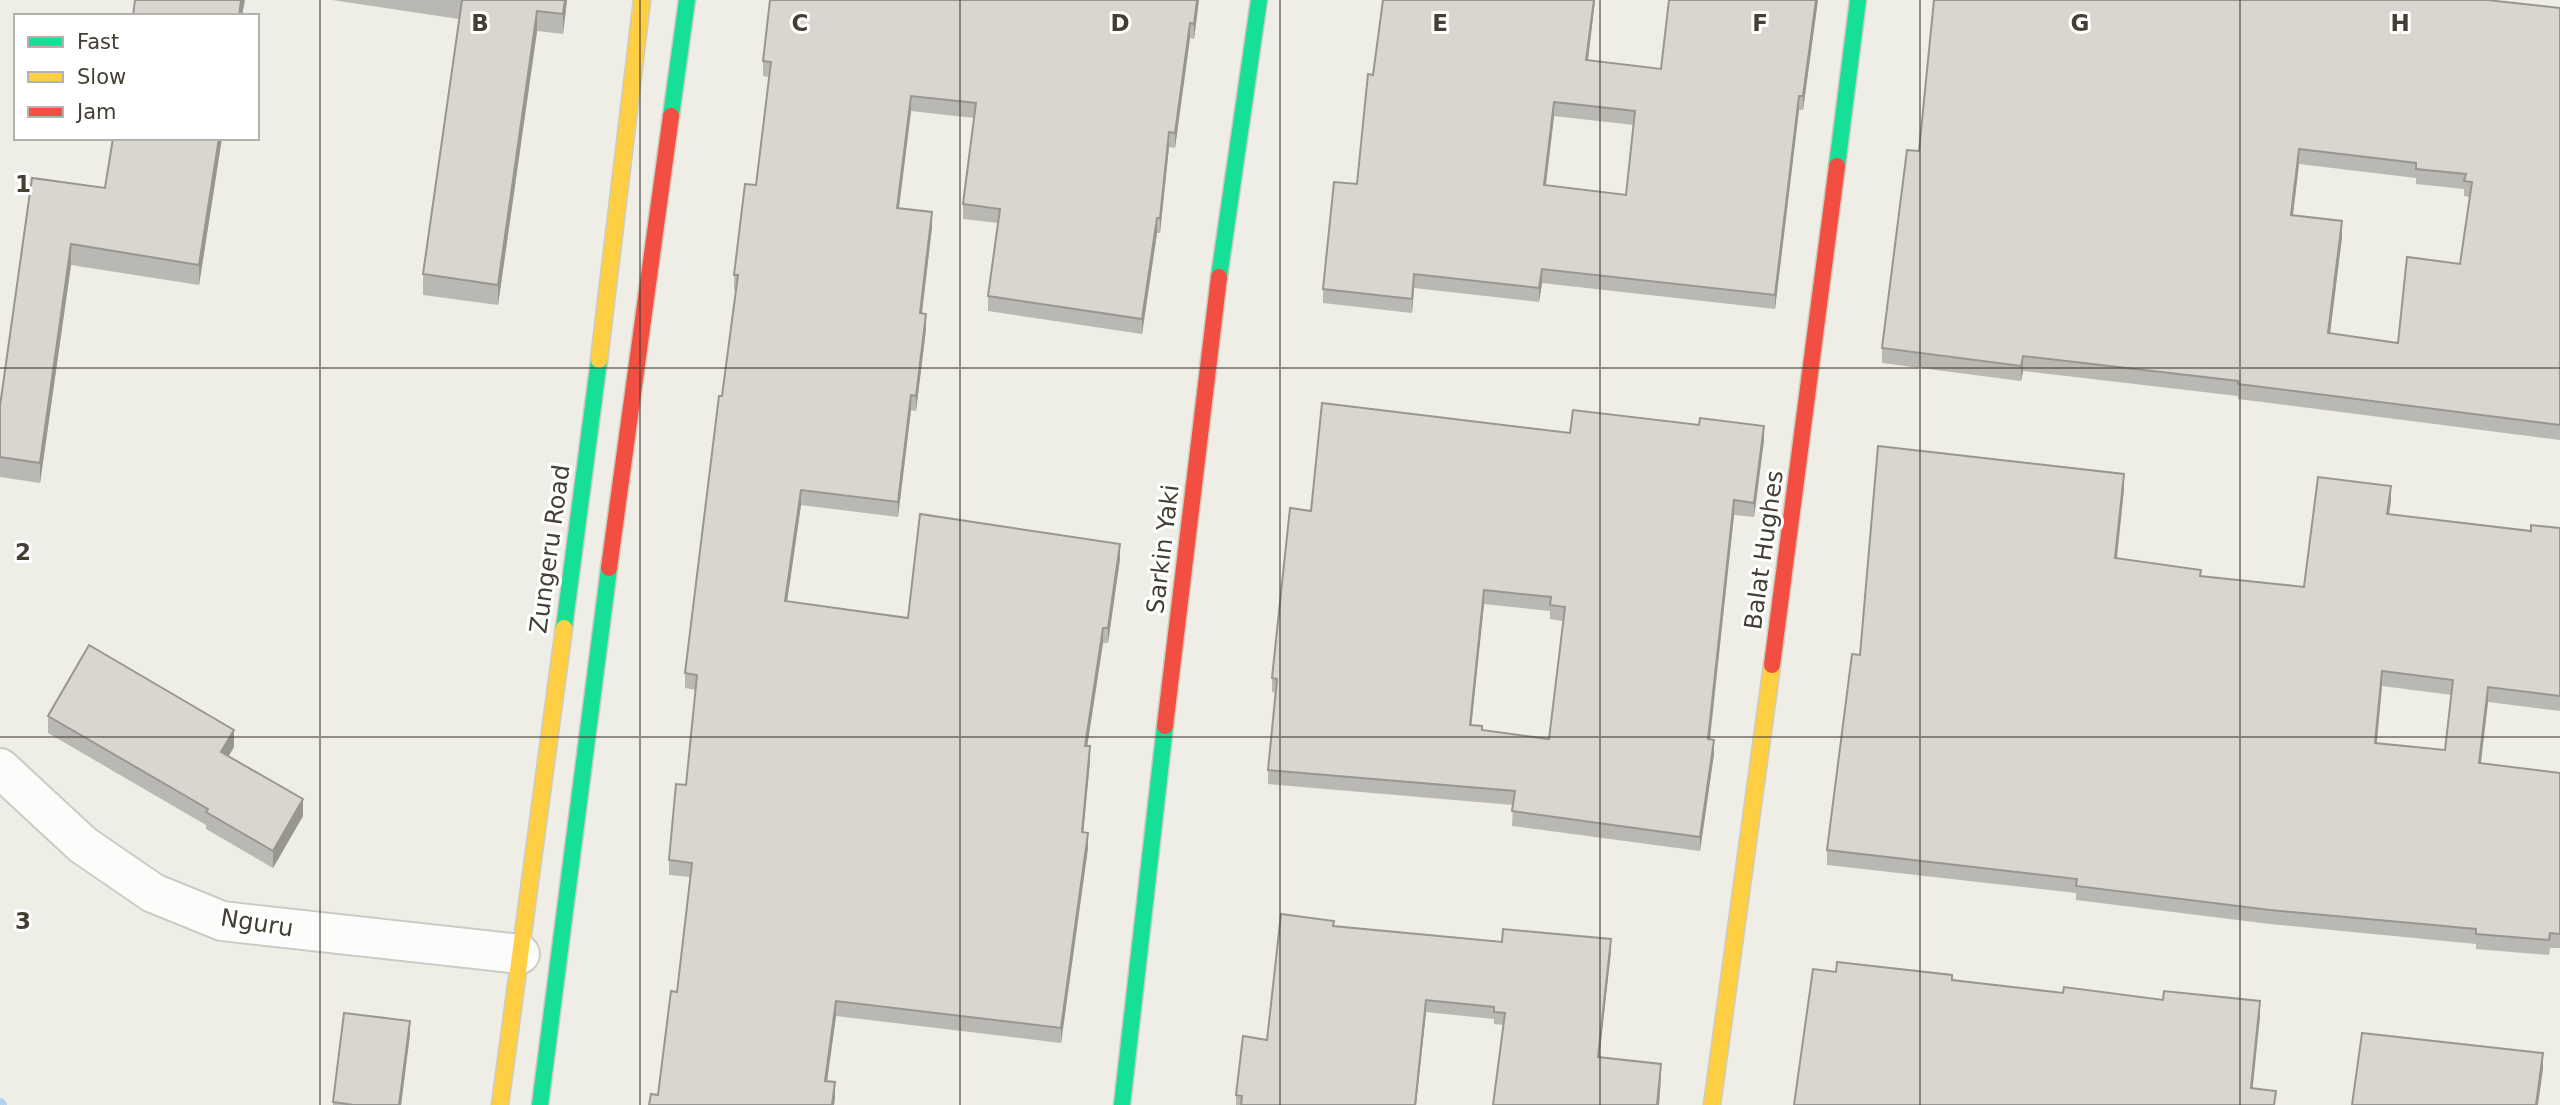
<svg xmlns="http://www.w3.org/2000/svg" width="2560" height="1105" font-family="'DejaVu Sans',sans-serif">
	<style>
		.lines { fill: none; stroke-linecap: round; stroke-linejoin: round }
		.stream { stroke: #b5d2ee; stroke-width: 12 }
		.street-casing { stroke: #cccac4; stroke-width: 42 }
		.fast-casing { stroke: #cecbbd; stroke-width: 19 }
		.slow-casing { stroke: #cecbbd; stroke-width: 19 }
		.jam-casing { stroke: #cecbbd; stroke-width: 19 }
		.street { stroke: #fcfcfb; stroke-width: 38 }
		.fast { stroke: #16e098; stroke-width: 16 }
		.slow { stroke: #ffcf43; stroke-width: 16 }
		.jam { stroke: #f24e42; stroke-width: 16 }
		.wall { fill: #bab8b2; fill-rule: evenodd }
		.shaded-wall { fill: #979691 }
		.building { fill: #d8d6cf; stroke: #979691; stroke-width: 2; fill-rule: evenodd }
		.grid { fill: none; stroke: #443f33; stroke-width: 2; stroke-opacity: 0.55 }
		.labels { text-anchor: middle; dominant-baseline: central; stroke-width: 6; stroke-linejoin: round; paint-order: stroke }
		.street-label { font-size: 24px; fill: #443f33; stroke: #fff }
		.grid-label { font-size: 23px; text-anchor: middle; font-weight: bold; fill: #443f33; stroke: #fff; stroke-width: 6; stroke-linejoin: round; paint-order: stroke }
	</style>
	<rect width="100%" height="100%" fill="#eeede6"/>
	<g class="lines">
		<polyline class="stream" points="0,1104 1,1105"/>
		<g class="street-casing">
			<polyline id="street" points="0,768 83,845 153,893 222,921 520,954"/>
		</g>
		<g class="fast-casing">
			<g id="fast">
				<polyline points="671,116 687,0"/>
				<polyline points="1837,166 1858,0"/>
				<polyline points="1219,277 1259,0"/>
				<polyline points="564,628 599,360"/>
				<polyline points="540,1105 609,568"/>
				<polyline points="1122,1105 1165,726"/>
			</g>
		</g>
		<g class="slow-casing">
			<g id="slow">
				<polyline points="599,360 642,0"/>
				<polyline points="500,1105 564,628"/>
				<polyline points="1712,1105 1772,665"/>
			</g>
		</g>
		<g class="jam-casing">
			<g id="jam">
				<polyline points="609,568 671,116"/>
				<polyline points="1772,665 1837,166"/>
				<polyline points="1165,726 1219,277"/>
			</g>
		</g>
		<use href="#street" class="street"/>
		<use href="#fast" class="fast"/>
		<use href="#slow" class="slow"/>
		<use href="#jam" class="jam"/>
	</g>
	<g class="wall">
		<polygon points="332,0 567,0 563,34 537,31 498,305 423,295 423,274 459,19"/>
		<polygon points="770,0 1199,0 1194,39 1190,38 1175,148 1169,147 1160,233 1157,233 1142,334 988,311 988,296 998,223 963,219 963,204 974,118 911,111 899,208 932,227 922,314 926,329 916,411 911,410 898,517 801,505 787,602 908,618 1120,559 1108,643 1103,643 1087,746 1090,761 1083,832 1088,848 1061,1043 836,1016 827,1081 835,1097 834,1105 649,1105 658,1095 677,992 690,877 669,875 669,860 686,785 696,690 685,688 685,673 736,290 734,290 734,275 756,185 769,77 763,76 763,61"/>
		<path d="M1595 0 1588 61 1661 69 1818 0 1803 110H1799L1775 309 1542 283 1539 302 1414 288 1412 313 1323 303V289L1357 184 1373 75ZM1554 116 1634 125 1626 195 1546 186Z"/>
		<path d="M2560 8V440L2238 399V396L2023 371 2021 381 1882 363V348ZM2299 164 2416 178V184L2464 189V196L2470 197 2460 264 2398 343 2330 334 2342 237 2293 215Z"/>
		<polygon points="222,138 199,285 71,265 40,483 0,477 0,406 32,178 105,188"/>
		<path d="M1570 433 1764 440 1754 517 1734 515 1710 740 1714 754 1700 851 1512 826 1513 805 1268 784V770L1276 693 1272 692V678L1311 511ZM1484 604 1550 611V619L1563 621 1549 739 1482 730 1471 725Z"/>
		<path d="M2124 489 2117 559 2201 576 2304 587 2391 501 2389 514 2531 531 2560 528V711L2488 702 2481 763 2560 773V948H2550L2549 955 2476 949V944L2270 924 2076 900V893L1827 865V850L1860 655ZM2382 686 2452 695 2445 750 2377 743Z"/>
		<polygon points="48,716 234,747 228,756 303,816 273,868 206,829 206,825 48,733"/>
		<polygon points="1334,927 1611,951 1599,1057 1661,1076 1659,1105 1503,1025 1494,1024 1494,1019 1426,1012 1416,1105 1236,1105 1236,1095"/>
		<polygon points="410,1034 401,1105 333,1105 333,1102"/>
	</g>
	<g class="shaded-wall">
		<polygon points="241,0 245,0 242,16 239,16"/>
		<polygon points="565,0 567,0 563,34 563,14"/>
		<polygon points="1197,0 1199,0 1194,39 1194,24"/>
		<polygon points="1594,0 1595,0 1586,75 1586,60"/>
		<polygon points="1816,0 1818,0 1803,110 1803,96"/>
		<polygon points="537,11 537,31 498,305 498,285"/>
		<polygon points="1190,23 1190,38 1175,148 1175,133"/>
		<polygon points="911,96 911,111 897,223 897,208"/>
		<polygon points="1799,96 1799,110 1775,309 1775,295"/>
		<polygon points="1554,102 1554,116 1544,199 1544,185"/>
		<polygon points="1169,132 1169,147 1160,233 1160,218"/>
		<polygon points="219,138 222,138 199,285 199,265"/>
		<polygon points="2299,149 2299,164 2291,230 2291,215"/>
		<polygon points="932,212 932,227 920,328 920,313"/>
		<polygon points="1157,218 1157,233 1142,334 1142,319"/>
		<polygon points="2342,221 2342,237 2328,349 2328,333"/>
		<polygon points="71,244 71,265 40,483 40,463"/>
		<polygon points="1542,269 1542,283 1539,302 1539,288"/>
		<polygon points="1414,274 1414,288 1412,313 1412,299"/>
		<polygon points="926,314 926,329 916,411 916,396"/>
		<polygon points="2023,356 2023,371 2021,381 2021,366"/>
		<polygon points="911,395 911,410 898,517 898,502"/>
		<polygon points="1764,426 1764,440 1754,517 1754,503"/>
		<polygon points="2124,474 2124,489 2115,573 2115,558"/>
		<polygon points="2391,486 2391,501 2387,528 2387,514"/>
		<polygon points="801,490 801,505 785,616 785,601"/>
		<polygon points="1734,500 1734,515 1708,754 1708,739"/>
		<polygon points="1120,544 1120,559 1108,643 1108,628"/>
		<polygon points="1484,590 1484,604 1470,739 1470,725"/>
		<polygon points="1103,628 1103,643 1085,761 1085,746"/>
		<polygon points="2382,671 2382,686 2375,758 2375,743"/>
		<polygon points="2488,687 2488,702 2479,777 2479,763"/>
		<polygon points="234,730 234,747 221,769 221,752"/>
		<polygon points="1714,740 1714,754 1700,851 1700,837"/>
		<polygon points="1090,746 1090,761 1082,847 1082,832"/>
		<polygon points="303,799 303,816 273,868 273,851"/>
		<polygon points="1088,833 1088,848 1061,1043 1061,1028"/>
		<polygon points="1611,939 1611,951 1598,1069 1598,1057"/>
		<polygon points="1426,1000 1426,1012 1416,1105 1415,1105"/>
		<polygon points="836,1001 836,1016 825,1096 825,1081"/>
		<polygon points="2260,1001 2260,1017 2251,1104 2251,1088"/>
		<polygon points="410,1021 410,1034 401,1105 399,1105"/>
		<polygon points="2543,1053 2543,1069 2538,1105 2536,1105"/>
		<polygon points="1661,1064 1661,1076 1659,1105 1657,1105"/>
		<polygon points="835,1082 835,1097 834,1105 832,1105"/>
	</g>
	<g class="building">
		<polygon points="135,0 241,0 239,16 133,16"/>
		<polygon points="462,0 565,0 563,14 537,11 498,285 423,274"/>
		<polygon points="770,0 1197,0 1194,24 1190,23 1175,133 1169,132 1160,218 1157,218 1142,319 988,296 1000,209 963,204 976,103 911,96 897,208 932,212 920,313 926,314 916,396 911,395 898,502 801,490 785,601 908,618 920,514 1120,544 1108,628 1103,628 1085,746 1090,746 1082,832 1088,833 1061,1028 836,1001 825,1081 835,1082 832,1105 649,1105 651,1094 658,1095 671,991 677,992 692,863 669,860 676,784 686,785 697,675 685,673 719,396 722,396 738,275 734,275 745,184 756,185 771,62 763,61"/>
		<path d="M1383 0H1594L1586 60 1661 69 1669 0H1816L1803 96H1799L1775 295 1542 269 1539 288 1414 274 1412 299 1323 289 1334 182 1357 184 1368 74 1373 75ZM1554 102 1635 111 1626 195 1544 185Z"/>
		<path d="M1934 0H2487L2560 8V425L2238 384V381L2023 356 2021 366 1882 348 1907 150 1919 151ZM2299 149 2416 163V169L2466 174 2464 181 2472 182 2460 264 2407 257 2398 343 2328 333 2342 221 2291 215Z"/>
		<polygon points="113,138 219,138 199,265 71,244 40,463 0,457 0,406 32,178 105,188"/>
		<path d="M1322 403 1570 433 1573 410 1699 425 1700 418 1764 426 1754 503 1734 500 1708 739 1714 740 1700 837 1512 811 1515 791 1268 770 1277 679 1272 678 1290 508 1311 511ZM1484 590 1551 597 1550 605 1565 607 1549 739 1482 730V726L1470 725Z"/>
		<path d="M1878 446 2124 474 2115 558 2201 570 2200 576 2304 587 2318 477 2391 486 2387 514 2531 531V525L2560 528V696L2488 687 2479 763 2560 773V934L2550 933 2549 940 2476 934V929L2270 910 2076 886 2077 879 1827 850 1852 654 1860 655ZM2382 671 2453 680 2445 750 2375 743Z"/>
		<polygon points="89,645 234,730 221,752 303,799 273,851 206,812 208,809 48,716"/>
		<polygon points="1281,914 1334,921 1333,926 1502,942 1503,929 1611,939 1598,1057 1661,1064 1657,1105 1493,1105 1505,1013 1494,1012 1494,1007 1426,1000 1415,1105 1241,1105 1242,1096 1236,1095 1243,1036 1267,1040"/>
		<polygon points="1837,962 1952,975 1952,980 2063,993 2064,987 2163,1000 2164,991 2260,1001 2251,1088 2276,1091 2274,1105 1794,1105 1813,969 1836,972"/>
		<polygon points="344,1013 410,1021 399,1105 354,1105 333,1102"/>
		<polygon points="2362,1033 2543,1053 2536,1105 2352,1105"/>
	</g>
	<path class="grid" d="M320 0V1105M640 0V1105M960 0V1105M1280 0V1105M1600 0V1105M1920 0V1105M2240 0V1105M0 368H2560M0 737H2560"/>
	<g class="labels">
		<g class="street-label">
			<text transform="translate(550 549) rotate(-82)">Zungeru Road</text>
			<text transform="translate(1163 549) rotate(-83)">Sarkin Yaki</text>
			<text transform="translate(1764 550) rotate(-82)">Balat Hughes</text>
			<text transform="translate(257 923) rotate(9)">Nguru</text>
		</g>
	</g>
	<g class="grid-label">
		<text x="480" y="31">B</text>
		<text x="800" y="31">C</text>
		<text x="1120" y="31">D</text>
		<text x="1440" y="31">E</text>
		<text x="1760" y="31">F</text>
		<text x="2080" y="31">G</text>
		<text x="2400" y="31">H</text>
		<text x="23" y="192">1</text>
		<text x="23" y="560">2</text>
		<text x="23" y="929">3</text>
	</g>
	<rect x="14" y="14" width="245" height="126" fill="#ffffff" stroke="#b4b2ad" stroke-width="2"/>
	<rect x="28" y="37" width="35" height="10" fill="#16e098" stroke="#b4b2ad" stroke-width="2"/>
	<text x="77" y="49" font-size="21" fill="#443f33">Fast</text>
	<rect x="28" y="72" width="35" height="10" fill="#ffcf43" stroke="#b4b2ad" stroke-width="2"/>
	<text x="77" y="84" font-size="21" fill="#443f33">Slow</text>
	<rect x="28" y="107" width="35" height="10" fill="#f24e42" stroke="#b4b2ad" stroke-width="2"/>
	<text x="77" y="119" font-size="21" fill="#443f33">Jam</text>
</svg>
